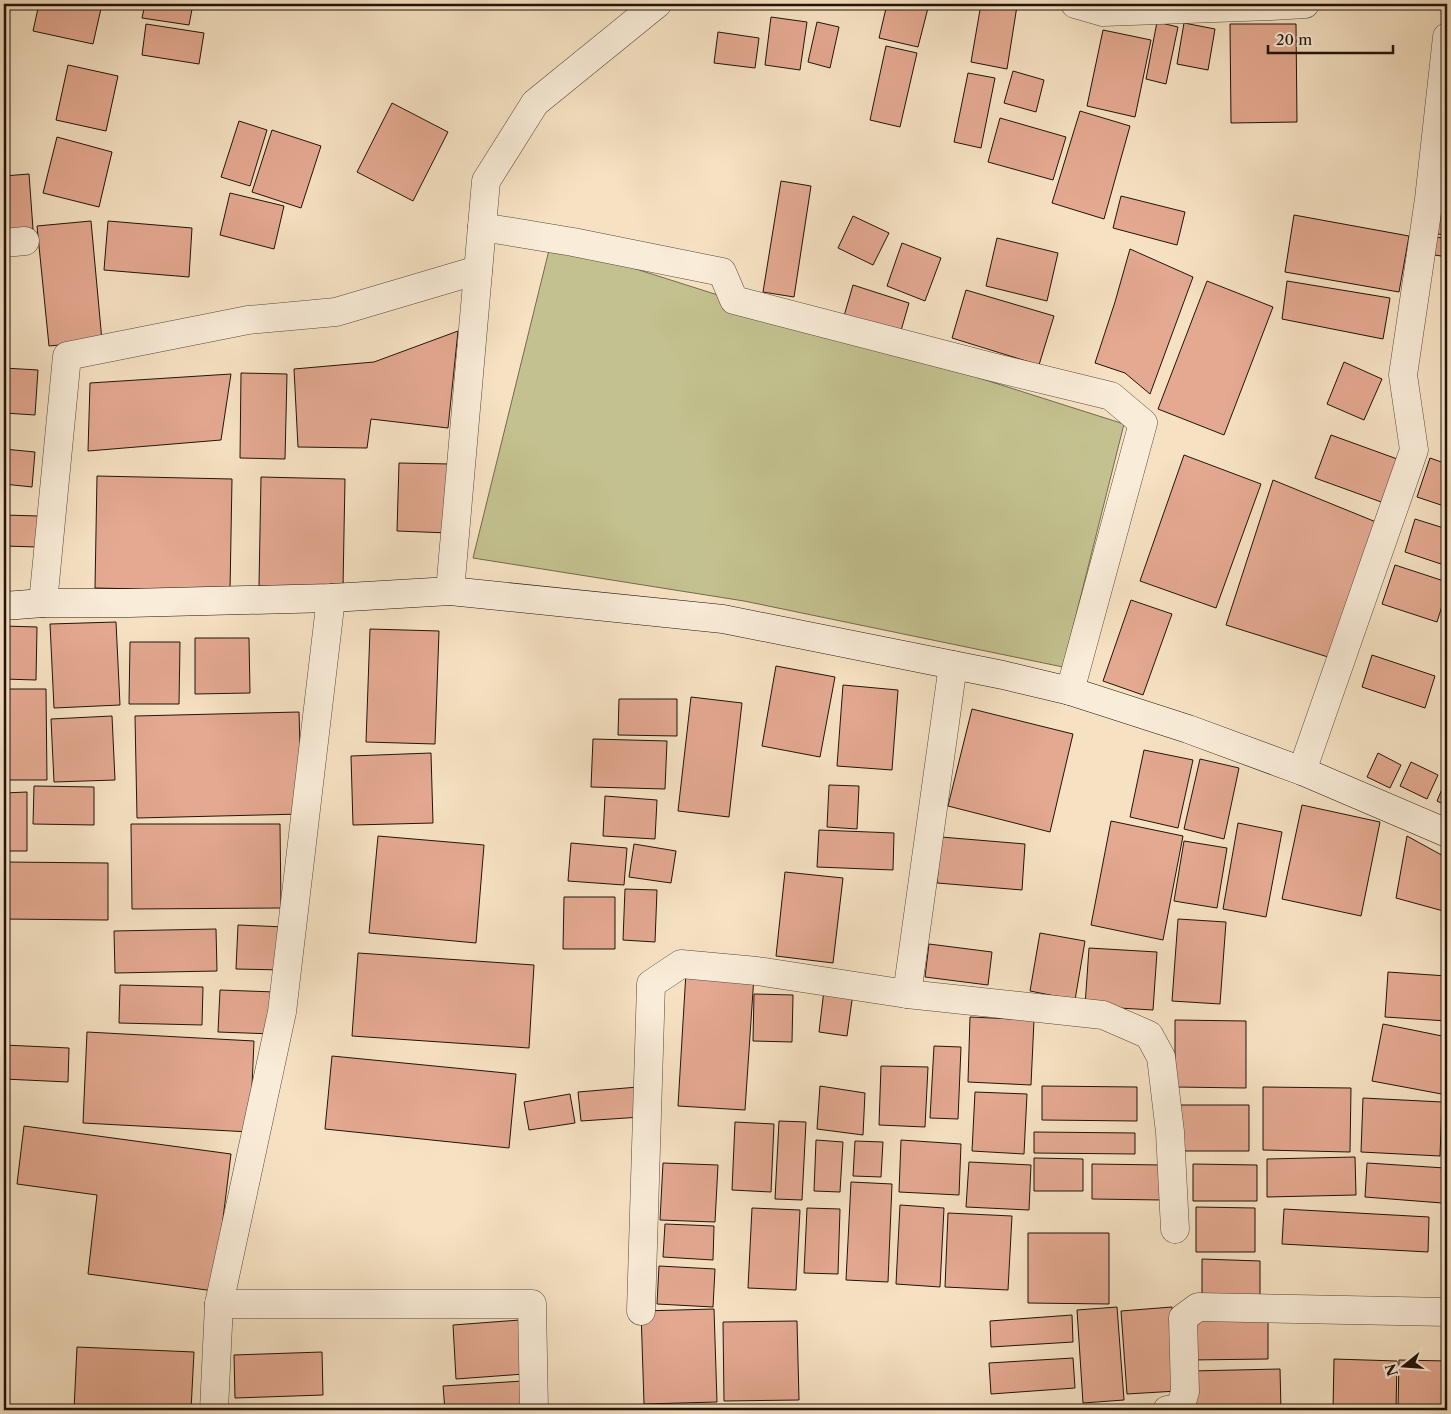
<svg xmlns="http://www.w3.org/2000/svg" width="1451" height="1414" font-family="'Libre Caslon Text',serif">
	<style>
		.green { fill: #c3c18f; stroke: #726a4c }
		.building { fill: #e4a991; stroke: #21130a }
		.lines { fill: none; stroke-linecap: round; stroke-linejoin: round }
		.street-casing { stroke: #564738; stroke-width: 29 }
		.secondary-casing { stroke: #21130a; stroke-width: 29 }
		.street { stroke: #f9ecd8; stroke-width: 28 }
		.secondary { stroke: #f9ecd8; stroke-width: 28 }
	</style>
	<rect width="100%" height="100%" fill="#f6e2c3"/>
	<filter id="stains"><feTurbulence type="fractalNoise" baseFrequency=".004" numOctaves="4"/><feColorMatrix values="0 0 0 0 .2 0 0 0 0 .09 0 0 0 0 .02 0 0 0 .5 -.17"/></filter>
	<radialGradient id="worn" r=".72"><stop offset=".6" stop-color="#630" stop-opacity="0"/><stop offset="1" stop-color="#630" stop-opacity=".3"/></radialGradient>
	<polygon class="green" points="551,242 1124,424 1063,667 744,601 473,558"/>
	<g class="building">
		<polygon points="39,4 102,4 93,44 33,31"/>
		<polygon points="145,4 193,4 189,25 142,18"/>
		<polygon points="887,4 929,4 918,47 879,38"/>
		<polygon points="981,4 1006,4 1017,6 1007,69 971,62"/>
		<polygon points="771,17 807,22 800,70 765,65"/>
		<polygon points="817,22 839,27 830,68 808,62"/>
		<polygon points="1157,22 1178,27 1166,84 1146,79"/>
		<polygon points="1184,23 1215,29 1208,70 1177,64"/>
		<polygon points="146,24 204,33 199,64 142,55"/>
		<polygon points="1230,24 1296,24 1297,122 1231,123"/>
		<polygon points="1103,30 1151,40 1135,117 1087,106"/>
		<polygon points="718,32 759,38 755,68 714,63"/>
		<polygon points="886,46 917,53 900,127 870,120"/>
		<polygon points="68,65 118,76 106,131 56,120"/>
		<polygon points="1013,71 1044,80 1036,112 1004,103"/>
		<polygon points="968,73 995,78 981,148 954,142"/>
		<polygon points="392,103 448,132 413,201 357,172"/>
		<polygon points="1080,111 1130,126 1104,219 1052,203"/>
		<polygon points="1000,118 1066,137 1053,180 988,162"/>
		<polygon points="239,121 267,130 250,186 221,177"/>
		<polygon points="272,130 321,146 301,208 252,192"/>
		<polygon points="57,137 112,152 99,207 43,193"/>
		<polygon points="29,174 33,229 4,232 4,176"/>
		<polygon points="781,181 811,186 794,297 763,292"/>
		<polygon points="1443,182 1447,182 1447,207 1439,206"/>
		<polygon points="230,193 284,206 274,249 220,235"/>
		<polygon points="1121,196 1185,212 1177,245 1113,228"/>
		<polygon points="1439,208 1447,209 1447,236 1434,233"/>
		<polygon points="1294,215 1409,236 1399,292 1285,272"/>
		<polygon points="853,216 889,233 873,265 838,248"/>
		<polygon points="91,221 102,341 49,346 37,226"/>
		<polygon points="108,221 192,228 189,277 104,270"/>
		<polygon points="1432,236 1447,239 1447,257 1429,254"/>
		<polygon points="997,238 1058,253 1047,301 986,286"/>
		<polygon points="902,243 941,258 925,301 887,286"/>
		<polygon points="1130,249 1193,277 1150,394 1125,373 1095,363 1115,302"/>
		<polygon points="1207,281 1273,307 1224,435 1158,409"/>
		<polygon points="1287,281 1390,298 1383,339 1282,319"/>
		<polygon points="853,285 909,303 900,334 844,316"/>
		<polygon points="966,290 1054,316 1039,365 952,338"/>
		<polygon points="458,331 448,428 371,419 367,448 298,447 294,369 374,362"/>
		<polygon points="1344,362 1382,379 1364,420 1327,404"/>
		<polygon points="4,368 38,370 35,415 4,413"/>
		<polygon points="241,373 287,374 285,459 240,458"/>
		<polygon points="231,374 221,440 88,451 90,383"/>
		<polygon points="1331,435 1400,460 1384,503 1315,478"/>
		<polygon points="4,449 35,452 32,487 4,484"/>
		<polygon points="1184,455 1261,484 1216,608 1140,581"/>
		<polygon points="1430,458 1447,464 1447,507 1417,497"/>
		<polygon points="399,463 450,464 449,533 397,531"/>
		<polygon points="97,476 232,479 230,591 95,588"/>
		<polygon points="261,477 345,479 343,587 259,586"/>
		<polygon points="1273,480 1376,522 1328,657 1226,625"/>
		<polygon points="4,515 38,516 37,547 4,546"/>
		<polygon points="1415,519 1447,529 1447,566 1405,552"/>
		<polygon points="1395,565 1447,582 1447,590 1437,622 1382,604"/>
		<polygon points="1131,600 1172,614 1143,695 1103,681"/>
		<polygon points="116,622 120,705 54,708 50,624"/>
		<polygon points="4,626 37,627 36,680 4,679"/>
		<polygon points="370,629 439,631 435,744 366,742"/>
		<polygon points="195,638 249,638 250,693 195,694"/>
		<polygon points="130,642 180,642 179,704 129,704"/>
		<polygon points="1372,655 1435,676 1425,708 1362,687"/>
		<polygon points="776,666 835,677 820,757 762,746"/>
		<polygon points="843,685 898,690 892,770 837,766"/>
		<polygon points="4,689 46,689 47,780 4,780"/>
		<polygon points="691,697 742,703 729,817 678,811"/>
		<polygon points="619,699 677,699 677,736 618,735"/>
		<polygon points="972,709 1073,734 1050,832 948,806"/>
		<polygon points="299,712 302,814 137,818 135,716"/>
		<polygon points="112,716 115,780 54,782 51,719"/>
		<polygon points="593,739 667,741 665,789 591,787"/>
		<polygon points="1144,750 1193,760 1178,828 1130,817"/>
		<polygon points="431,753 433,823 353,825 351,756"/>
		<polygon points="1378,753 1401,765 1390,788 1367,777"/>
		<polygon points="1200,759 1239,768 1224,839 1184,829"/>
		<polygon points="1411,762 1438,775 1427,799 1400,786"/>
		<polygon points="1447,777 1447,806 1437,801"/>
		<polygon points="829,785 859,786 857,829 827,827"/>
		<polygon points="34,786 94,787 94,825 33,824"/>
		<polygon points="27,792 27,851 4,851 4,793"/>
		<polygon points="605,796 657,800 655,839 603,836"/>
		<polygon points="1302,805 1380,822 1361,916 1282,899"/>
		<polygon points="1111,821 1183,836 1163,940 1091,925"/>
		<polygon points="1238,823 1282,832 1266,917 1223,909"/>
		<polygon points="131,824 280,824 281,908 132,909"/>
		<polygon points="819,830 894,833 893,870 817,867"/>
		<polygon points="378,836 484,845 476,943 369,933"/>
		<polygon points="1407,836 1447,858 1447,912 1396,898"/>
		<polygon points="941,837 1025,844 1022,890 937,883"/>
		<polygon points="1184,841 1227,848 1217,908 1174,901"/>
		<polygon points="571,843 627,848 624,885 568,881"/>
		<polygon points="634,844 676,851 671,883 629,877"/>
		<polygon points="4,862 108,863 108,920 4,919"/>
		<polygon points="785,872 843,878 833,963 776,956"/>
		<polygon points="625,889 657,890 655,942 623,940"/>
		<polygon points="564,897 615,897 615,949 563,949"/>
		<polygon points="1178,919 1226,922 1220,1004 1172,1001"/>
		<polygon points="238,925 285,927 284,970 236,969"/>
		<polygon points="216,929 217,971 115,973 114,931"/>
		<polygon points="1040,933 1085,941 1075,1000 1030,991"/>
		<polygon points="929,944 992,952 988,985 925,977"/>
		<polygon points="1089,948 1157,952 1153,1010 1085,1006"/>
		<polygon points="358,953 534,965 529,1048 352,1036"/>
		<polygon points="686,972 754,976 745,1110 678,1106"/>
		<polygon points="1388,972 1447,976 1447,1021 1385,1017"/>
		<polygon points="120,985 203,987 202,1025 119,1023"/>
		<polygon points="220,990 275,992 273,1034 218,1032"/>
		<polygon points="824,990 853,993 847,1036 819,1032"/>
		<polygon points="754,994 793,995 792,1042 753,1041"/>
		<polygon points="970,1017 1034,1020 1031,1085 968,1082"/>
		<polygon points="1175,1020 1246,1021 1246,1088 1175,1087"/>
		<polygon points="1383,1024 1447,1037 1447,1095 1372,1081"/>
		<polygon points="87,1032 254,1041 250,1132 83,1123"/>
		<polygon points="4,1045 69,1048 68,1082 4,1079"/>
		<polygon points="934,1046 961,1047 958,1119 930,1118"/>
		<polygon points="332,1056 516,1074 509,1148 325,1129"/>
		<polygon points="881,1066 928,1067 925,1127 879,1125"/>
		<polygon points="820,1086 865,1093 863,1135 817,1129"/>
		<polygon points="1042,1086 1137,1087 1137,1121 1042,1120"/>
		<polygon points="638,1087 641,1117 581,1121 578,1092"/>
		<polygon points="1263,1087 1351,1088 1350,1152 1263,1150"/>
		<polygon points="975,1092 1027,1094 1024,1154 972,1151"/>
		<polygon points="570,1094 575,1123 529,1130 524,1102"/>
		<polygon points="1363,1098 1442,1102 1440,1156 1361,1152"/>
		<polygon points="1179,1105 1249,1105 1249,1151 1178,1151"/>
		<polygon points="779,1121 806,1122 802,1200 775,1199"/>
		<polygon points="735,1122 774,1124 771,1192 732,1190"/>
		<polygon points="24,1126 231,1154 214,1291 88,1274 97,1195 17,1184"/>
		<polygon points="1034,1132 1135,1133 1135,1154 1034,1153"/>
		<polygon points="816,1140 843,1142 840,1192 814,1191"/>
		<polygon points="901,1140 961,1144 959,1195 899,1192"/>
		<polygon points="855,1141 883,1142 881,1177 853,1176"/>
		<polygon points="1355,1157 1356,1195 1267,1197 1267,1159"/>
		<polygon points="1034,1158 1083,1159 1083,1191 1034,1191"/>
		<polygon points="969,1162 1031,1165 1029,1210 966,1207"/>
		<polygon points="663,1163 718,1165 715,1222 660,1220"/>
		<polygon points="1367,1163 1445,1168 1442,1203 1365,1197"/>
		<polygon points="1092,1164 1163,1165 1163,1200 1092,1199"/>
		<polygon points="1193,1164 1257,1165 1257,1201 1193,1201"/>
		<polygon points="851,1182 892,1184 888,1282 846,1280"/>
		<polygon points="900,1205 944,1208 940,1287 896,1284"/>
		<polygon points="1196,1207 1255,1208 1255,1252 1196,1252"/>
		<polygon points="752,1208 800,1210 796,1290 748,1288"/>
		<polygon points="807,1208 840,1209 838,1274 804,1273"/>
		<polygon points="1284,1209 1429,1217 1428,1252 1282,1244"/>
		<polygon points="948,1213 1012,1216 1008,1290 945,1287"/>
		<polygon points="665,1224 714,1226 713,1260 663,1257"/>
		<polygon points="1028,1233 1109,1233 1109,1304 1028,1303"/>
		<polygon points="1202,1259 1260,1261 1260,1300 1202,1299"/>
		<polygon points="659,1266 715,1269 713,1307 657,1304"/>
		<polygon points="1117,1307 1124,1400 1083,1403 1077,1310"/>
		<polygon points="1172,1307 1177,1391 1127,1394 1121,1311"/>
		<polygon points="714,1309 717,1402 644,1404 641,1311"/>
		<polygon points="1072,1315 1073,1342 991,1347 990,1321"/>
		<polygon points="520,1320 524,1374 456,1379 453,1325"/>
		<polygon points="1268,1320 1268,1359 1190,1360 1190,1321"/>
		<polygon points="797,1321 799,1400 724,1401 723,1322"/>
		<polygon points="77,1347 194,1352 191,1410 74,1410"/>
		<polygon points="322,1352 323,1395 235,1398 234,1355"/>
		<polygon points="1073,1358 1075,1388 991,1394 989,1363"/>
		<polygon points="1334,1359 1397,1361 1396,1410 1333,1410"/>
		<polygon points="1399,1360 1447,1361 1447,1410 1398,1410"/>
		<polygon points="1280,1369 1281,1410 1192,1410 1191,1371"/>
		<polygon points="523,1381 525,1410 445,1410 443,1386"/>
		<polygon points="782,1406 783,1410 742,1410"/>
	</g>
	<g class="lines">
		<g class="street-casing">
			<g id="street">
				<polyline points="1075,4 1103,12 1271,6 1305,4"/>
				<polyline points="482,227 573,242 722,272 734,300 992,367 1111,396 1143,423 1070,691"/>
				<polyline points="4,243 25,241"/>
				<polyline points="450,591 486,181 535,103 657,4"/>
				<polyline points="43,603 67,356 248,320 336,312 478,270"/>
				<polyline points="1302,771 1414,450 1403,375 1429,199 1447,37"/>
				<polyline points="907,994 953,665"/>
				<polyline points="219,1304 532,1304 534,1410"/>
				<polyline points="641,1311 651,984 681,964 757,971 907,994 1103,1015 1149,1035 1161,1057 1170,1132 1175,1229"/>
				<polyline points="214,1410 219,1304 282,1012 331,598"/>
				<polyline points="1167,1410 1180,1408 1185,1392 1183,1318 1198,1307 1447,1312"/>
			</g>
		</g>
		<g class="secondary-casing">
			<polyline id="secondary" points="4,606 43,603 129,603 331,598 450,591 723,619 1003,675 1070,691 1188,729 1302,771 1447,833"/>
		</g>
		<use href="#street" class="street"/>
		<use href="#secondary" class="secondary"/>
	</g>
	<rect width="1451" height="1414" fill="none" stroke="#f6e2c3" stroke-width="20"/>
	<rect x="5" y="5" width="1441" height="1404" fill="none" stroke="#21130a" stroke-width="2.5"/>
	<rect x="10" y="10" width="1431" height="1394" fill="none" stroke="#21130a"/>
	<g transform="translate(1404 1366) rotate(253)" stroke="#f9ecd8" stroke-width="4" paint-order="stroke">
	<path d="M0-4L9 19L0 12L-9 19Z" fill="#21130a"/>
	<text y="-8" font-size="14" font-weight="bold" text-anchor="middle" fill="#21130a">N</text>
	</g>
	<path d="M1268 45v8h125v-8" fill="none" stroke="#21130a" stroke-width="2.5"/>
	<text x="1276" y="45" font-size="15" fill="#21130a" stroke="#f9ecd8" stroke-width="4" paint-order="stroke">20 m</text>
	<rect width="100%" height="100%" filter="url(#stains)"/>
	<rect width="100%" height="100%" fill="url(#worn)"/>
</svg>
